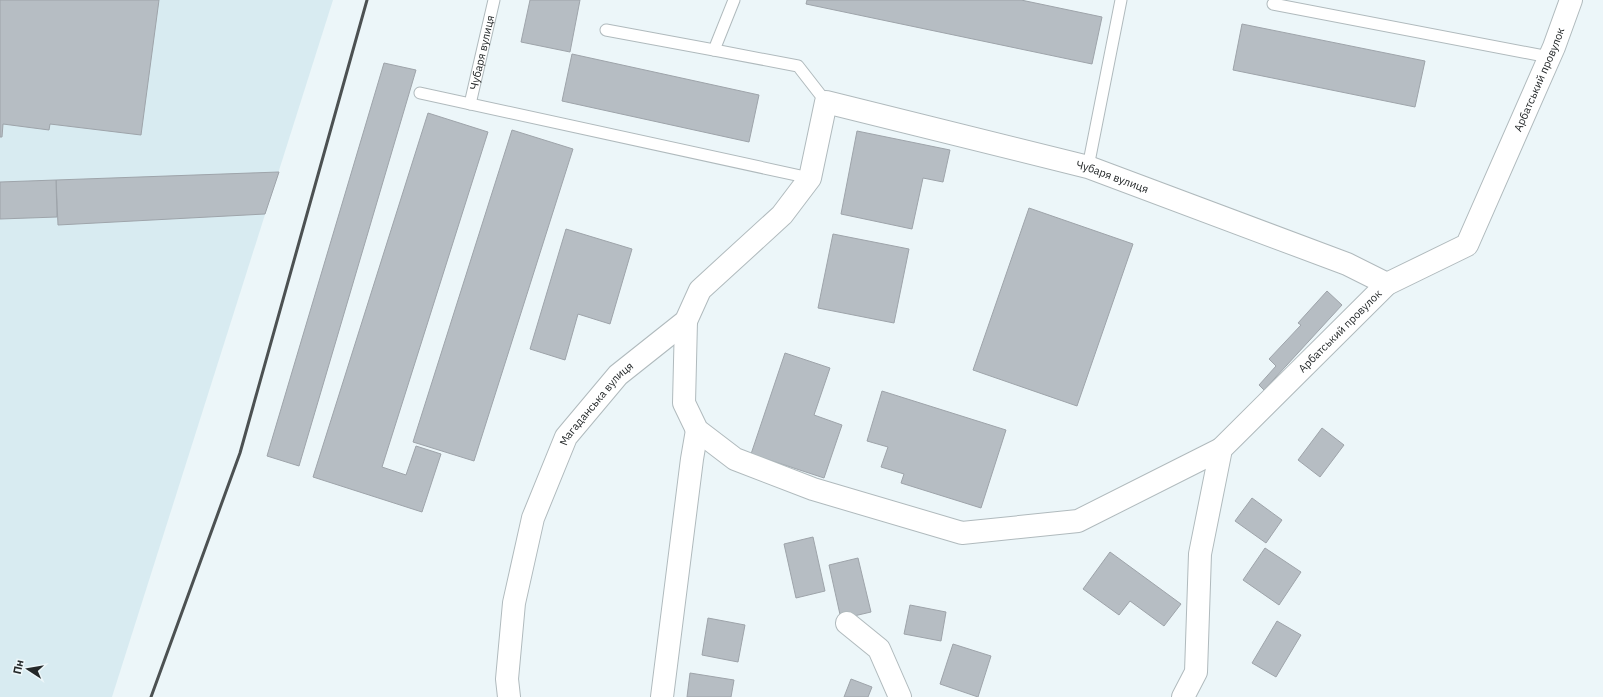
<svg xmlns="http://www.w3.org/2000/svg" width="1603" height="697" font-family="'IBM Plex Sans',sans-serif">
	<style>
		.built { fill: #d8ebf1 }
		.building { fill: #b6bdc3; stroke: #9ea4aa }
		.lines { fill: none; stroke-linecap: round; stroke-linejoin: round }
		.lane-casing { stroke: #b0babd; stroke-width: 13 }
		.street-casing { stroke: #b0babd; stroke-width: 24 }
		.lane { stroke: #fff; stroke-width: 11 }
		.street { stroke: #fff; stroke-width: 22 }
		.rail { stroke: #4c5152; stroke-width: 3 }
		.labels { text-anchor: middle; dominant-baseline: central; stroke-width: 3; stroke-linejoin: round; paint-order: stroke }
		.street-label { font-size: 11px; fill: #242829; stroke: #ecf6f9 }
	</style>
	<rect width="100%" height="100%" fill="#ecf6f9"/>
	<polygon class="built" points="0,0 333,0 112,697 0,697"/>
	<g class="building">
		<polygon points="0,0 159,0 141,135 50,124 49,130 3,124 2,137 0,137"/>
		<polygon points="530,0 580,0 570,52 521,42"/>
		<polygon points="807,0 1021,0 1102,17 1092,64 806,4"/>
		<polygon points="1242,24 1425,61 1415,107 1233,70"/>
		<polygon points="572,54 759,95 749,142 562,101"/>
		<polygon points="384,63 416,70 299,466 267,456"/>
		<polygon points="428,113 488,132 382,467 406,475 416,446 441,454 422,512 313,477"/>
		<polygon points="512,130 573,149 474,461 413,442"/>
		<polygon points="857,131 950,150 943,182 923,178 912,229 841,214"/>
		<polygon points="279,172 265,214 58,225 56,180"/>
		<polygon points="56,180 57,217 0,219 0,182"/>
		<polygon points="1029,208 1133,244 1077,406 973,370"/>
		<polygon points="566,229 632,249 610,324 578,314 565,360 530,349"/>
		<polygon points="833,234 909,249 894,323 818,308"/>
		<polygon points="1327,291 1342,305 1264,390 1259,385 1276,366 1269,359 1301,325 1298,323"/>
		<polygon points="785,353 830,368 814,415 842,425 824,478 751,454"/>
		<polygon points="882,391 1006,430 981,508 901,483 904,474 881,467 888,447 867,441"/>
		<polygon points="1322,428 1344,445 1320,477 1298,460"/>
		<polygon points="1252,498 1282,520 1266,543 1235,521"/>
		<polygon points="813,537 825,591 796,598 784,544"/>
		<polygon points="1265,548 1301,572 1279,605 1243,580"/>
		<polygon points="1110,552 1181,604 1164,626 1130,601 1119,615 1083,589"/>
		<polygon points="858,558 871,612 841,619 829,565"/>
		<polygon points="910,605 946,612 941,641 904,634"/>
		<polygon points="708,618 745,625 738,662 702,655"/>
		<polygon points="1277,621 1301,635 1276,677 1252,663"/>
		<polygon points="953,644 991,656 978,697 940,684"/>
		<polygon points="690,673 734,680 731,697 687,697"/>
		<polygon points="851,679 872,687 868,697 844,697"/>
	</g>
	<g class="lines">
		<g class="lane-casing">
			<g id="lane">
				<polyline points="1273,4 1549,57"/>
				<polyline points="606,30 714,50 734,0"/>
				<polyline points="714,50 798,66 826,102"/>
				<polyline points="420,93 810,178"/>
				<path id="s1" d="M470 104 494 0"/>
				<polyline points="1088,167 1121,0"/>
			</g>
		</g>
		<g class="street-casing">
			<g id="street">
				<polyline points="686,321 684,403 697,430 735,459 813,489 962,533 1078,521 1221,449"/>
				<polyline points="847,623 879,649 900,697"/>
				<path id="s2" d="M509 697 507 679 514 603 533 518 566 437 618 375 686 321 700 290 782 215 810 178 826 102 1088 167 1347 264 1387 284"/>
				<polyline points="662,697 692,459 697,430"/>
				<path id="s3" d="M1183 697 1196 672 1200 554 1221 449 1387 284 1467 245 1554 47 1571 0"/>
			</g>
		</g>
		<use href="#lane" class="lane"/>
		<use href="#street" class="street"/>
		<polyline class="rail" points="151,697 240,453 367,0"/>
	</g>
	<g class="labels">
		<g class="street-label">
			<text stroke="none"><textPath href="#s1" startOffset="53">Чубаря вулиця</textPath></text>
			<text stroke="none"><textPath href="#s3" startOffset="757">Арбатський провулок</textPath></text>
			<text stroke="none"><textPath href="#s2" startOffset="1002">Чубаря вулиця</textPath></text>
			<text stroke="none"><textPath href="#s3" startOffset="421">Арбатський провулок</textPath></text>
			<text stroke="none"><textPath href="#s2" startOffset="314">Магаданська вулиця</textPath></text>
		</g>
	</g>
	<g transform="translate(28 669) rotate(282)" stroke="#ecf6f9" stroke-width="3" paint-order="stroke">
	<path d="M0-3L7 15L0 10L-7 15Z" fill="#242829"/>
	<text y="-6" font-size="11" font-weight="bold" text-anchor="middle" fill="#242829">Пн</text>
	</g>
</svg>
